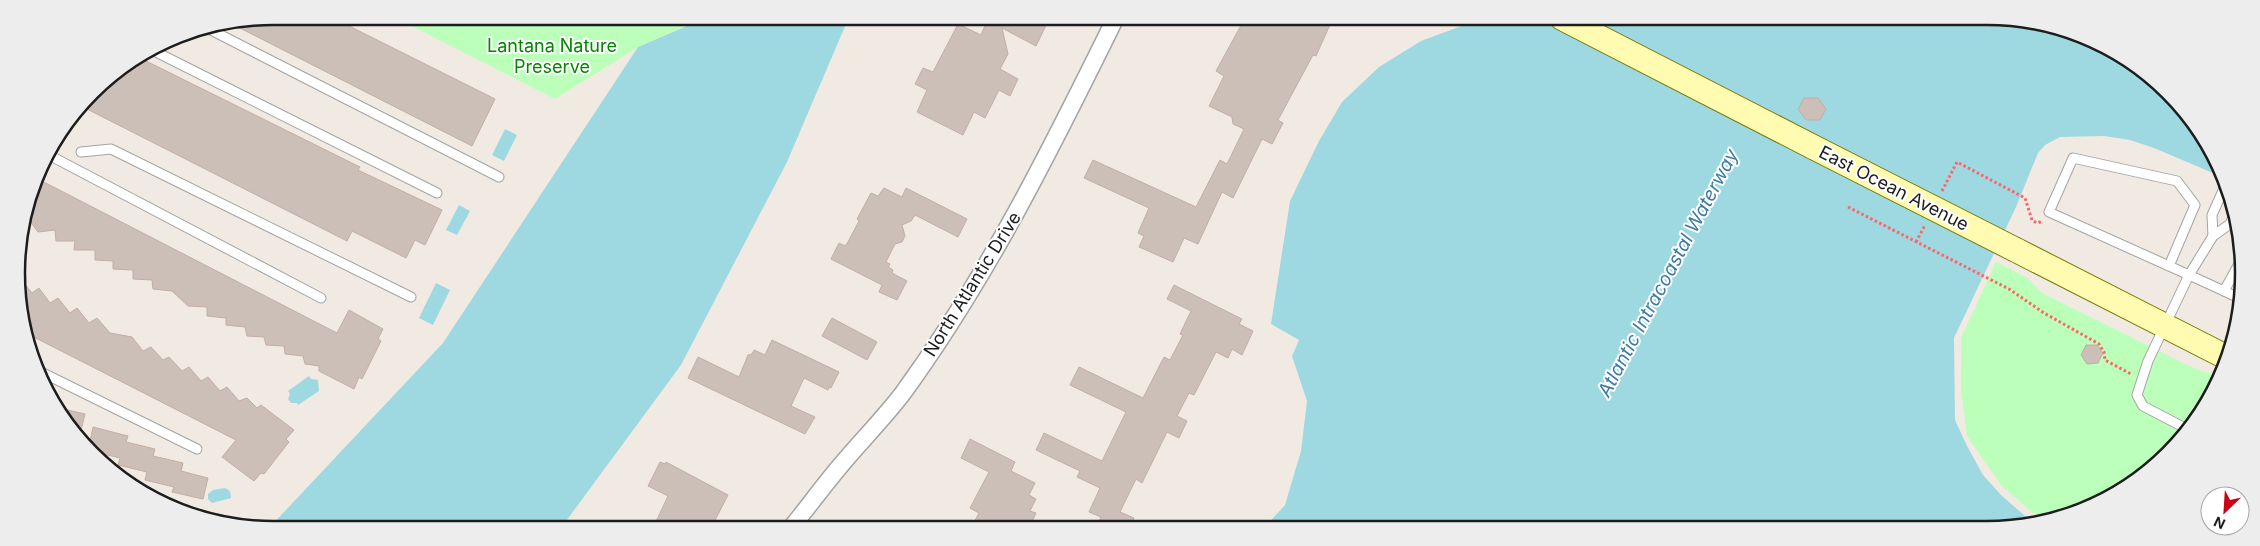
<svg xmlns="http://www.w3.org/2000/svg" width="2260" height="546" font-family="Inter,sans-serif">
	<style>
		.park { fill: #bcffba }
		.water { fill: #9ed9e2 }
		.building { fill: #ccbfb8; stroke: #c3aea3 }
		.lines { fill: none; stroke-linecap: round; stroke-linejoin: round }
		.service-casing { stroke: #a4a4a4; stroke-width: 11 }
		.minor-casing { stroke: #a4a4a4; stroke-width: 19 }
		.secondary-casing { stroke: #787900; stroke-width: 26 }
		.path { stroke: #ff6464; stroke-width: 3; stroke-dasharray: 2.5 2.5; stroke-linecap: butt }
		.service { stroke: #fff; stroke-width: 9 }
		.minor { stroke: #fff; stroke-width: 16 }
		.secondary { stroke: #fffbb1; stroke-width: 24 }
		.secondary-bridge-casing { stroke: #787900; stroke-width: 26; stroke-linecap: butt }
		.secondary-bridge { stroke: #fffbb1; stroke-width: 24 }
		.labels { text-anchor: middle; dominant-baseline: central; stroke-width: 4; stroke-linejoin: round; paint-order: stroke }
		.park-label { font-size: 18px; fill: #038601; stroke: #fff }
		.street-label { font-size: 18px; fill: #1d1d1d; stroke: #fff }
		.water-label { font-size: 19px; font-style: italic; fill: #3c7ba6; stroke: #fff }
		.rim { fill: none; stroke: #1d1d1d; stroke-width: 2.5 }
	</style>
	<rect width="100%" height="100%" fill="#f0eae2"/>
	<g class="park">
		<polygon points="392,16 706,17 638,47 555,99"/>
		<polygon points="1996,262 2026,277 2042,293 2187,365 2220,378 2217,387 2168,455 2100,503 2050,519 2033,513 2001,485 1967,436 1961,390 1961,338"/>
	</g>
	<g class="water">
		<polygon points="708,17 849,17 787,162 681,365 561,528 269,528 443,343 638,47"/>
		<polygon points="1479,18 2021,18 2116,51 2191,117 2220,176 2154,148 2130,140 2104,136 2060,137 2045,145 2038,153 2016,207 1954,338 1955,420 1967,446 1983,475 2001,495 2025,516 2041,521 2020,528 1264,528 1285,505 1301,451 1307,401 1292,356 1299,340 1271,324 1290,201 1319,141 1342,102 1379,67 1421,41 1475,21"/>
		<polygon points="505,129 517,135 504,161 492,155"/>
		<polygon points="459,205 470,211 457,235 446,230"/>
		<polygon points="436,283 450,290 433,325 419,318"/>
		<polygon points="309,376 311,379 318,380 319,391 298,405 297,403 291,403 288,399 290,394 288,391"/>
		<polygon points="225,488 230,491 231,498 212,503 208,499 208,494 213,490"/>
	</g>
	<g class="building">
		<polygon points="273,16 329,16 495,99 472,146 232,24"/>
		<polygon points="980,17 1050,17 1036,46 1002,28 1008,54 1000,69 1018,79 1010,96 999,90 985,118 974,112 963,135 917,112 927,90 915,84 923,68 933,72 958,24 981,35 987,21"/>
		<polygon points="1245,18 1333,18 1316,56 1313,55 1278,120 1283,123 1272,144 1262,139 1233,198 1222,192 1198,244 1184,238 1173,262 1139,247 1144,236 1138,233 1149,208 1084,178 1093,160 1196,207 1220,160 1227,164 1244,129 1233,124 1232,117 1209,106 1224,76 1216,71"/>
		<polygon points="140,58 360,167 358,170 442,210 425,245 415,240 406,258 352,231 347,241 83,107 104,80"/>
		<polygon points="1804,98 1818,98 1826,109 1820,120 1806,120 1798,109"/>
		<polygon points="38,179 337,333 349,310 383,329 378,339 381,341 362,379 359,377 354,389 319,371 319,366 305,364 303,356 285,354 284,346 266,345 264,337 247,336 245,327 226,325 226,318 207,316 207,307 188,306 172,291 153,289 152,280 133,279 133,270 113,269 113,261 95,260 95,250 74,250 75,241 56,241 55,230 38,232 27,217"/>
		<polygon points="884,188 902,197 906,188 967,219 958,237 915,215 911,221 902,225 905,236 902,242 895,244 886,262 890,264 888,267 893,270 892,273 907,281 897,300 879,292 882,285 831,259 839,243 845,246 848,242 859,221 857,219 871,193 878,196"/>
		<polygon points="19,277 32,293 39,288 50,303 58,298 70,313 77,308 89,323 97,318 110,333 132,337 143,351 151,347 163,360 169,357 182,371 189,367 201,381 208,377 220,391 227,387 239,401 247,398 257,408 261,405 294,430 286,439 289,442 264,474 261,473 254,481 222,457 236,440 24,332"/>
		<polygon points="1174,285 1242,319 1239,324 1253,331 1242,355 1232,349 1228,358 1216,352 1194,395 1189,393 1177,416 1187,421 1179,438 1167,432 1142,483 1136,479 1120,512 1134,518 1130,528 1096,528 1101,517 1089,512 1100,488 1077,477 1080,471 1036,450 1044,433 1102,461 1126,412 1070,385 1079,367 1143,398 1164,357 1170,360 1183,335 1180,334 1191,311 1167,299"/>
		<polygon points="832,318 877,342 867,360 822,336"/>
		<polygon points="772,340 839,372 831,388 829,387 828,390 804,378 791,406 815,417 805,434 688,378 698,357 739,377 748,355 752,354 754,350 765,355"/>
		<polygon points="2086,345 2097,345 2103,353 2098,363 2087,364 2081,355"/>
		<polygon points="59,408 85,414 79,438 69,430"/>
		<polygon points="93,427 128,436 126,442 155,449 153,456 183,463 181,471 208,478 203,499 172,492 174,487 145,480 147,472 118,465 120,458 95,452 89,446"/>
		<polygon points="970,439 1015,462 1011,471 1035,483 1029,495 1036,499 1030,511 1036,513 1029,528 971,528 979,513 970,508 989,472 961,458"/>
		<polygon points="660,462 665,464 666,462 728,495 711,528 653,528 668,496 648,486"/>
	</g>
	<g class="lines">
		<g class="service-casing">
			<g id="service">
				<polyline points="209,29 499,177"/>
				<polyline points="152,50 437,193"/>
				<polyline points="81,152 111,149 411,297"/>
				<polyline points="47,154 321,298"/>
				<polyline points="2213,236 2212,215 2225,186"/>
				<polyline points="2239,264 2224,291 2241,299"/>
				<polyline points="2169,266 2195,205 2177,181 2073,158 2049,212 2189,275 2148,361 2137,395 2143,406 2187,429"/>
				<polyline points="2224,291 2189,275 2213,236 2230,224 2235,212"/>
				<polyline points="41,372 197,449"/>
			</g>
		</g>
		<g class="minor-casing">
			<path id="minor" d="M791 528C808 507 824 485 841 465 861 441 884 418 903 393 988 276 1052 147 1116 17"/>
		</g>
		<g class="secondary-casing">
			<g id="secondary">
				<polyline points="1562,18 1815,148"/>
				<polyline points="2016,250 2226,357"/>
			</g>
		</g>
		<g class="path">
			<polyline points="1942,191 1957,162 2025,198 2032,220 2037,223 2043,221"/>
			<polyline points="1848,207 2009,289 2044,313 2099,344 2104,352 2105,360 2131,374"/>
			<polyline points="1916,242 1925,225"/>
		</g>
		<use href="#service" class="service"/>
		<use href="#minor" class="minor"/>
		<use href="#secondary" class="secondary"/>
		<g class="secondary-bridge-casing">
			<polyline id="secondary-bridge" points="1815,148 2016,250"/>
		</g>
		<use href="#secondary-bridge" class="secondary-bridge"/>
	</g>
	<g class="labels">
		<g class="park-label">
			<text x="552" y="45">Lantana Nature<tspan x="552" dy="21">Preserve</tspan></text>
		</g>
		<g class="street-label">
			<text transform="translate(1894 188) rotate(27)">East Ocean Avenue</text>
			<text transform="translate(972 284) rotate(-58)">North Atlantic Drive</text>
		</g>
		<g class="water-label">
			<text transform="translate(1668 273) rotate(-62)">Atlantic Intracoastal Waterway</text>
		</g>
	</g>
	<path d="M0 0H2260V546H0ZM273 25H1987A248 248 0 0 1 2235 273V273A248 248 0 0 1 1987 521H273A248 248 0 0 1 25 273V273A248 248 0 0 1 273 25Z" fill="#ededed" fill-rule="evenodd"/>
	<path class="rim" d="M273 25H1987A248 248 0 0 1 2235 273V273A248 248 0 0 1 1987 521H273A248 248 0 0 1 25 273V273A248 248 0 0 1 273 25Z"/>
	<g transform="translate(2225 511) rotate(205)"><circle r="24" fill="#ffffff" stroke="#a5a5a5"/>
	<path d="M0-4L9 19L0 12L-9 19Z" fill="#cb0014"/>
	<text y="-8" font-size="14" font-weight="bold" text-anchor="middle" fill="#1d1d1d">N</text>
	</g>
</svg>
